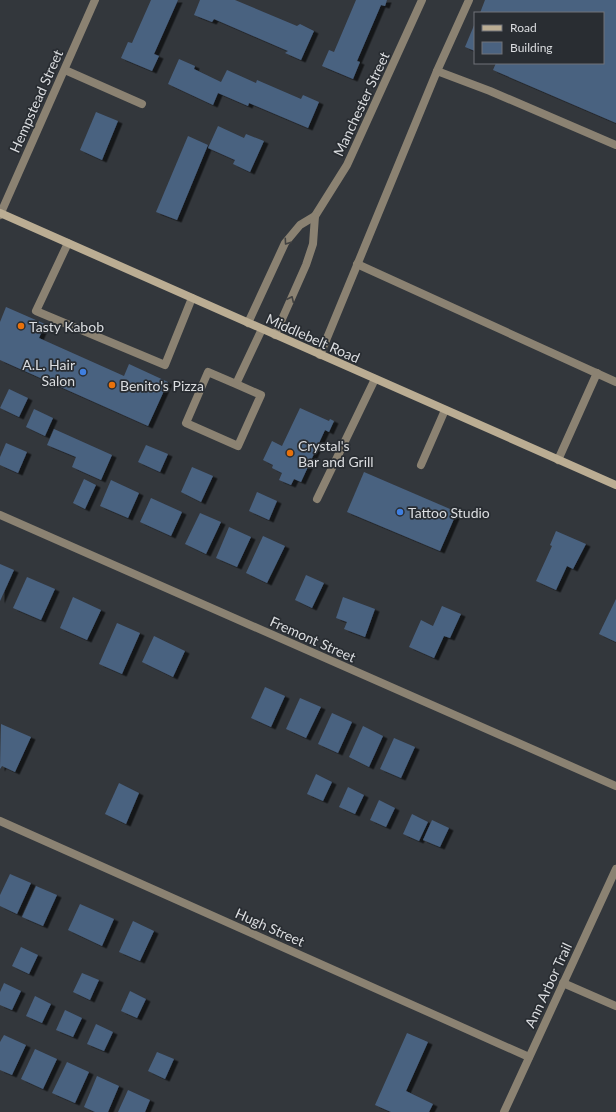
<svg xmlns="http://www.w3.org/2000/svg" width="616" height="1112" font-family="Lato,sans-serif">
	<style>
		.building { fill: #4a6280; filter: url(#shadow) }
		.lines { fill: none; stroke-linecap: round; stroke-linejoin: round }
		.service { stroke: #8b8272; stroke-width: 8 }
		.minor { stroke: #8b8272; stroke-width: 8 }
		.tertiary { stroke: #8b8272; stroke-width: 8 }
		.secondary { stroke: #bbad93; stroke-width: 8 }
		.oneway { stroke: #424242 }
		.food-dot { fill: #e8710a; stroke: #292d32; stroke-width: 1.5 }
		.shop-dot { fill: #3f7fe0; stroke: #292d32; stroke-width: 1.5 }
		.labels { text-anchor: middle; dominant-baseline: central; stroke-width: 3.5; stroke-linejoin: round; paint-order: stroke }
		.street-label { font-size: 14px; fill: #dbdde0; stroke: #292d32 }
		.poi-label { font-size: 14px; fill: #dbdde0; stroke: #292d32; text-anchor: start }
	</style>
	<defs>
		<filter id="shadow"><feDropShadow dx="4.5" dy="2.5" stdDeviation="0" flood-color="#0009"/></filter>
	</defs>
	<rect width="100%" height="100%" fill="#33373c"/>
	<g class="building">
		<polygon points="151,0 178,0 154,54 159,56 152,71 121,58 128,42 132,43"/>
		<polygon points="200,0 235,0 297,26 300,24 314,31 301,60 285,53 288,51 214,19 212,22 194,15"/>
		<polygon points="356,0 387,0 385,6 381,5 357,61 360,62 353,79 322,66 329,50 334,52"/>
		<polygon points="485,0 616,0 616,123 493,70 496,63 603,63 603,13 480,13"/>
		<polygon points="475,23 475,51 465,47"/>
		<polygon points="179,59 195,66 194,69 221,82 227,70 256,83 257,80 301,99 303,95 319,102 308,128 249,103 248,106 218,93 213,105 168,84"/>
		<polygon points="96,112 118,121 102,160 80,150"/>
		<polygon points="218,126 244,138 246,134 264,141 250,172 233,164 235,160 208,148"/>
		<polygon points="188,136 208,145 177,220 156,212"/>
		<polygon points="6,307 45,324 39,338 124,376 129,364 168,382 148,426 0,360 0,322"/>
		<polygon points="9,389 28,398 19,417 0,408"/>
		<polygon points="300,408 329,421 330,419 334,421 329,432 325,430 301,482 294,479 291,485 279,480 282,473 272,468 273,465 263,460 272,441 282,446"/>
		<polygon points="34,409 53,418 45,436 26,427"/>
		<polygon points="54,429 112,455 101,480 72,467 76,457 47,445"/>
		<polygon points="6,443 27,452 18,473 0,465 0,457"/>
		<polygon points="146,445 168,454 160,472 138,462"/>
		<polygon points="192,467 213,476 201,502 181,492"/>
		<polygon points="364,472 457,512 440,551 347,512"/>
		<polygon points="84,479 96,485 85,509 73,503"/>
		<polygon points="111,480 139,493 128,518 100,506"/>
		<polygon points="257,492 277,501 269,520 249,511"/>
		<polygon points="151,498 182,512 171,536 140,522"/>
		<polygon points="200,513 221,522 206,554 185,544"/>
		<polygon points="229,527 251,537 237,567 216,558"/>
		<polygon points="556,531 586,544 573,569 567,566 556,590 536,581 552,546 550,545"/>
		<polygon points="263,536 285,546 267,583 246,573"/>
		<polygon points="0,564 14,570 0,601"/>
		<polygon points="306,575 324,583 312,608 295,600"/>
		<polygon points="27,577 55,589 41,620 13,608"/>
		<polygon points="73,597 101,610 87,640 60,628"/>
		<polygon points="343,597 375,609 365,637 344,629 347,622 336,618"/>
		<polygon points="616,599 616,642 599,634"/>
		<polygon points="442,606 461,614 450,638 444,636 434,658 409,647 421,620 433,626"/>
		<polygon points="117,623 140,633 122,674 99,664"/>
		<polygon points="154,636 185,651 173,677 142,662"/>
		<polygon points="265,687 285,696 271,727 251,718"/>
		<polygon points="300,698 321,707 306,738 286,729"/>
		<polygon points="332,713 352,722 338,753 318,744"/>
		<polygon points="1,724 31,737 15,772 2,766 0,769"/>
		<polygon points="363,726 383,736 369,767 349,757"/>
		<polygon points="394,738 415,747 401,778 380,769"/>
		<polygon points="316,774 332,782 323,801 307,794"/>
		<polygon points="119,783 139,793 126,824 105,814"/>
		<polygon points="348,787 364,795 355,814 339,807"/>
		<polygon points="379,800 395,808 386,827 370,820"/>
		<polygon points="412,814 428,822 419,841 403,834"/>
		<polygon points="432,820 449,828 440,847 423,840"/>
		<polygon points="10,874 31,883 17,914 0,906 0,895"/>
		<polygon points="36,886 57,895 43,926 22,917"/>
		<polygon points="80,904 114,919 102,946 68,930"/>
		<polygon points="133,921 154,931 140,961 119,952"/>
		<polygon points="21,947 38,955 29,974 12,966"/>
		<polygon points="82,973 99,980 90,1000 73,992"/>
		<polygon points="4,983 21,991 12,1010 0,1005 0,992"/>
		<polygon points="130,991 146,999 137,1018 121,1011"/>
		<polygon points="35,996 51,1004 42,1023 26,1016"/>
		<polygon points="65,1010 82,1018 73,1037 56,1030"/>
		<polygon points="96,1024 113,1032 104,1051 87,1044"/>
		<polygon points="407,1033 428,1042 406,1091 433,1104 429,1112 391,1112 375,1105"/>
		<polygon points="4,1035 26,1045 12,1075 0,1070 0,1042"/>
		<polygon points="35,1049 57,1059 43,1089 21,1079"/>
		<polygon points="157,1052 174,1059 165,1079 148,1071"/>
		<polygon points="67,1062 89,1072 75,1103 52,1093"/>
		<polygon points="97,1076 119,1086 108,1112 95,1112 84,1107"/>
		<polygon points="128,1090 150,1100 145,1112 118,1112"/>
	</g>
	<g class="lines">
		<g class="service">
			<polyline points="437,71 469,0"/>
			<polyline points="68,243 36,311 165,365 192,298"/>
			<polyline points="357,264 616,382"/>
			<polyline points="320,355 437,71 490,91 616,145"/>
			<polyline points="236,384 261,395 238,446 186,423 208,372 236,384 262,329"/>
			<polyline points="558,460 597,373"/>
			<polyline points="421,465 445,410"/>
			<polyline points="317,499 375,379"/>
		</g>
		<g class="minor">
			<polyline points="65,70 142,104"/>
			<polyline points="0,215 95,0"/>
			<polyline points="248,323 285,243 300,225 315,216 347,165 422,0"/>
			<polyline points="275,335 306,265 313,244 315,216"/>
			<polyline points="0,515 616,786"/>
			<polyline points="0,821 529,1057"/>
			<polyline points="563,983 616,1006"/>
		</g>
		<polyline class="tertiary" points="504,1112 616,869"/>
		<polyline class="secondary" points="0,213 616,485"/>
	</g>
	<defs><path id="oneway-chevron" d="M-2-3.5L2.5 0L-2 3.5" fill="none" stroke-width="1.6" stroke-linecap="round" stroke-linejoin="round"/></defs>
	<g class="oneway">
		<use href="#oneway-chevron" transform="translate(287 242) rotate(125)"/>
		<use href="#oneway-chevron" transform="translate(291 299) rotate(-65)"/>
	</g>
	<g class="food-dot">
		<circle cx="21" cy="326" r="4"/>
		<circle cx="112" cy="385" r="4"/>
		<circle cx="290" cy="453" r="4"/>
	</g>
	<g class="shop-dot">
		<circle cx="83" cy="372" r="4"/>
		<circle cx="400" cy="512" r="4"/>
	</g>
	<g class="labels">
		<g class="street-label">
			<text transform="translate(36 101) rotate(-66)">Hempstead Street</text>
			<text transform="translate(361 104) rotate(-65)">Manchester Street</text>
			<text transform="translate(313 338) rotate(24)">Middlebelt Road</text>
			<text transform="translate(313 639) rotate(24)">Fremont Street</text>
			<text transform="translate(270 927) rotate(24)">Hugh Street</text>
			<text transform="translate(548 985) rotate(-65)">Ann Arbor Trail</text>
		</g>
		<g class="poi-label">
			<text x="29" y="326">Tasty Kabob</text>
			<text x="75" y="364" text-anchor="end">A.L. Hair<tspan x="75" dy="16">Salon</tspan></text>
			<text x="120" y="385">Benito's Pizza</text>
			<text x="298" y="445">Crystal's<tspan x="298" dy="16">Bar and Grill</tspan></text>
			<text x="408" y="512">Tattoo Studio</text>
		</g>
	</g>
	<rect x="474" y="12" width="130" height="52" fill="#292d32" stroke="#707378"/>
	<rect x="482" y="25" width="20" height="6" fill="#bbad93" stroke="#707378"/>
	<text x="510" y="32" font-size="12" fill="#dbdde0">Road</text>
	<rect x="482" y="42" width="20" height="12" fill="#4a6280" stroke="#707378"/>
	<text x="510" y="52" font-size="12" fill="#dbdde0">Building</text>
</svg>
